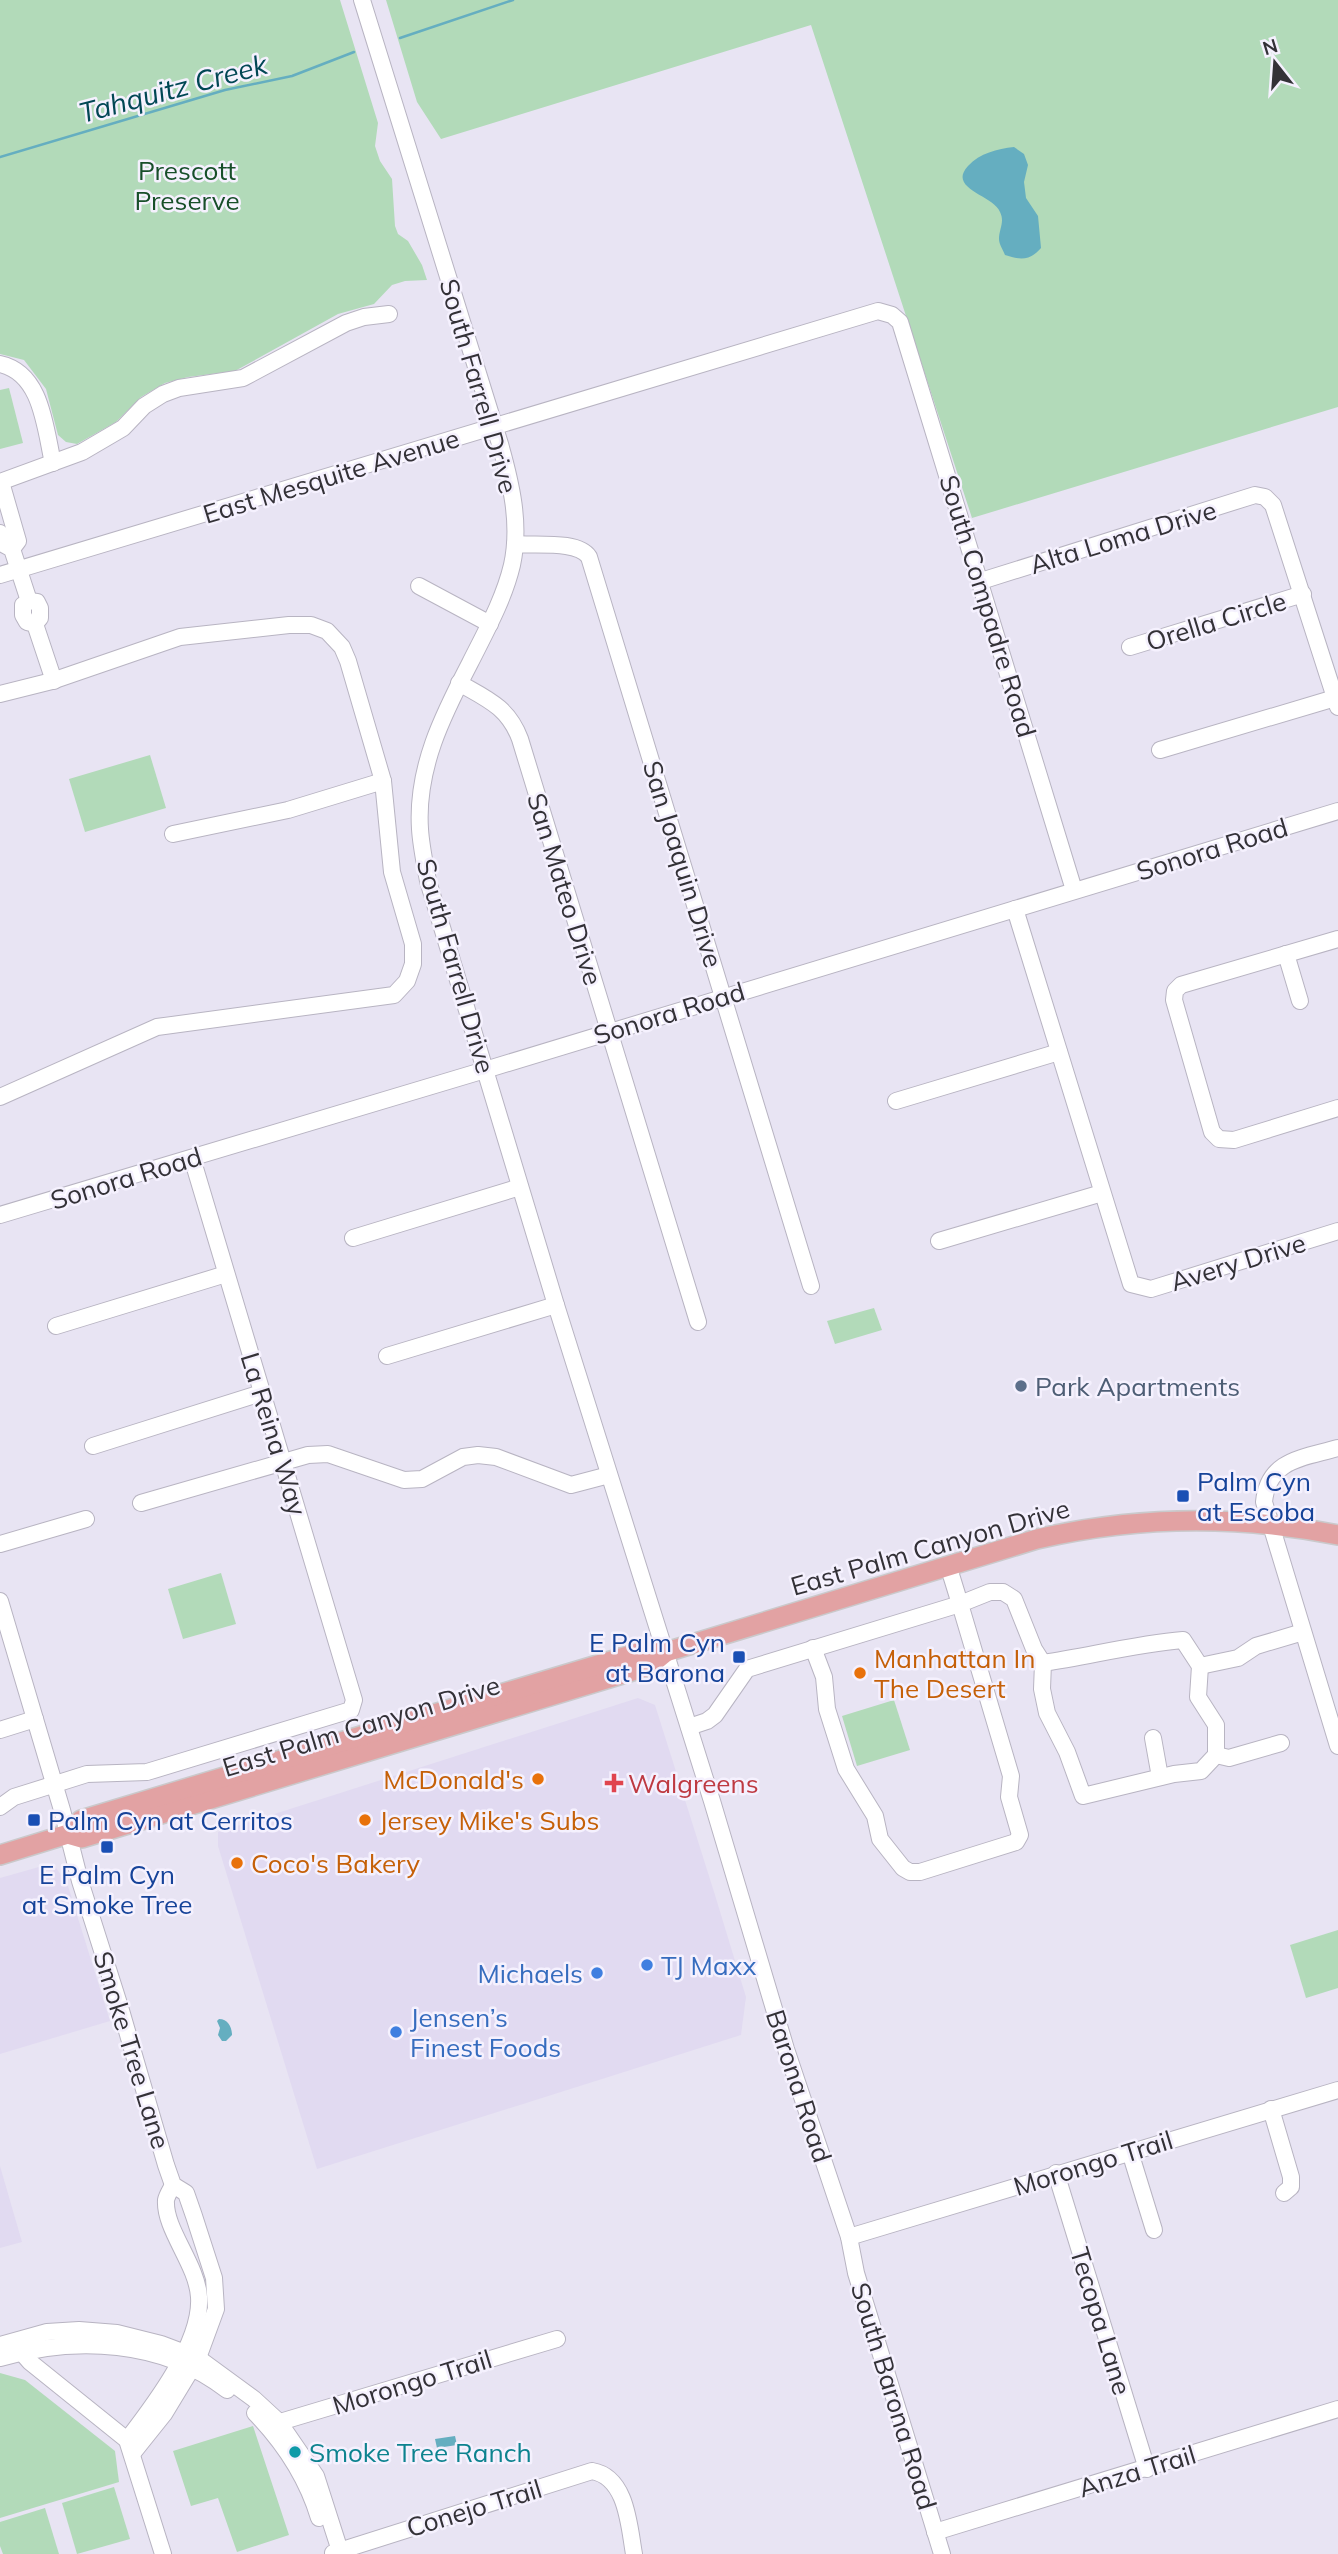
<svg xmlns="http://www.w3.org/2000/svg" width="1338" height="2554" font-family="Mulish,sans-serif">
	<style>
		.built { fill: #e1daf1 }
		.green { fill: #b2dab9 }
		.water { fill: #65aec0 }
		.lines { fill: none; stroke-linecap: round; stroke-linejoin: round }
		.stream { stroke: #65aec0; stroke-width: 2.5 }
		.minor-casing { stroke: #b8b4c2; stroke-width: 18 }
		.major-casing { stroke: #cac9cb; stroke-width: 22 }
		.minor { stroke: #fff; stroke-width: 16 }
		.major { stroke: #e2a2a3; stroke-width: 19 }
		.service-dot { fill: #5c6f8a; stroke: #f5f1fe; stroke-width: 2.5 }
		.transit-dot { fill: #1a4fb4; stroke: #f5f1fe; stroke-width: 2.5 }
		.food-dot { fill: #e8710a; stroke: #f5f1fe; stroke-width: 2.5 }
		.health-dot { fill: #e0444e; stroke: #f5f1fe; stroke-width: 2.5 }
		.shop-dot { fill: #3f7fe0; stroke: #f5f1fe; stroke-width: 2.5 }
		.culture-dot { fill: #0f9aa8; stroke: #f5f1fe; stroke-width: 2.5 }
		.labels { text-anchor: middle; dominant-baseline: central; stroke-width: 5; stroke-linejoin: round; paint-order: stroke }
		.park-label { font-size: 26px; fill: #174f29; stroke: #f5f1fe }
		.street-label { font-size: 26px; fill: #333137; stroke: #f5f1fe }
		.service-label { font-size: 26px; fill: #4e5e75; stroke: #f5f1fe; text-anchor: start }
		.transit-label { font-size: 26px; fill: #164399; stroke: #f5f1fe; text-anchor: start }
		.food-label { font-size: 26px; fill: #c56008; stroke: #f5f1fe; text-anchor: start }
		.health-label { font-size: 26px; fill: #be3a42; stroke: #f5f1fe; text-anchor: start }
		.shop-label { font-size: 26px; fill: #366cbe; stroke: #f5f1fe; text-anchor: start }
		.culture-label { font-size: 26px; fill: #0d838f; stroke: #f5f1fe; text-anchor: start }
		.water-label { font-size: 28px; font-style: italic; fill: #014754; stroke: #f5f1fe }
	</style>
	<rect width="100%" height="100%" fill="#e8e4f3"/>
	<g class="built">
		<polygon points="638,1698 655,1705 715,1895 746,1997 741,2035 317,2169 218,1846 218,1832"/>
		<polygon points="53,1863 68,1886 110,2021 0,2054 0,1878"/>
		<polygon points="0,2166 22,2242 0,2248"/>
	</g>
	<g class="green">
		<polygon points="0,0 340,0 378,123 375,146 380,161 392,179 395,226 398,234 408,241 422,265 427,280 405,281 392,285 374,304 338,314 235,371 188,377 165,383 141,397 116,422 77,444 66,442 58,435 46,389 24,360 0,354"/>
		<polygon points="386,0 1338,0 1338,407 972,518 811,25 441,139 417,102"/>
		<polygon points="9,388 23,443 0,449 0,390"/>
		<polygon points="150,755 166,808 85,832 69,779"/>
		<polygon points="874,1308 882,1330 835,1344 827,1321"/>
		<polygon points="221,1573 236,1624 183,1639 168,1589"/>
		<polygon points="894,1700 910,1750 857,1766 842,1716"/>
		<polygon points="1338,1930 1338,1988 1306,1998 1290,1945"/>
		<polygon points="0,2373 25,2380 115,2451 119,2482 0,2518"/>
		<polygon points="253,2426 289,2535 237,2552 218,2498 191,2506 173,2451"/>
		<polygon points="114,2487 130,2539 77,2554 62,2503"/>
		<polygon points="45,2508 59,2554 3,2554 0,2546 0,2522"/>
	</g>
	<g class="water">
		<path d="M1014 147 1024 154 1028 165 1024 182 1026 198 1038 216 1041 248C1030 261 1020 260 1005 255 1003 250 999 244 999 239 999 229 1005 222 1000 212 993 195 947 189 968 166 980 153 997 149 1014 147Z"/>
		<path d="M219 2019C228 2019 232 2027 232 2035L226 2041H222L218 2035 220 2028 217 2021Z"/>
		<polygon points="455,2436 457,2445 437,2448 435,2439"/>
	</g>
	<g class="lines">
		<g class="stream">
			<polyline points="400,38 513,0"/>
			<polyline points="0,157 225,90 292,76 354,52"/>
		</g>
		<g class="minor-casing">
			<g id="minor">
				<path d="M362 0 500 444C511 483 521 524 512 565 504 599 486 631 470 663 443 715 416 768 420 829 421 846 425 864 428 881L556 1305 712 1801 786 2049 849 2237 856 2273 942 2554"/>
				<path d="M0 364C42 373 45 428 53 463"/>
				<polyline points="0,482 82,452 123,428 144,406 163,394 179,388 243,378 346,323 364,317 389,314"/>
				<polyline points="1,482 18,541 12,549"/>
				<polyline points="0,533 3,544 12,549 29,601"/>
				<path d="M515 544C535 546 578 540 589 557L811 1286"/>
				<polyline points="0,575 878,311 892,315 900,322 1074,890"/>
				<polyline points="981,581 1255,495 1265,497 1273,505 1338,707"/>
				<polyline points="419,586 490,624"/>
				<polyline points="35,624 27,622 23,615 23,605 29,601 37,602 40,608 40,618 35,624 54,681"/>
				<polyline points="1130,647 1303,594"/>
				<path d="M459 683C487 699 508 707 520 739L698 1322"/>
				<polyline points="0,694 52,681 180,637 289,625 311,625 327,631 342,647 348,661 383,781 392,872 413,944 413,964 407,981 394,995 157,1027 0,1097"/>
				<polyline points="1160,750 1335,698"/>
				<polyline points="173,834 288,810 383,781"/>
				<polyline points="1015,909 1131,1284 1151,1289 1338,1231"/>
				<polyline points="1338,939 1181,985 1175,991 1174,1000 1212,1132 1219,1139 1234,1140 1338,1108"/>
				<polyline points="1286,954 1300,1001"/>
				<polyline points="896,1101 1059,1052"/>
				<polyline points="0,1215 485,1070 1338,811"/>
				<polyline points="353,1238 520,1187"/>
				<polyline points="939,1241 1102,1193"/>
				<polyline points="56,1326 226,1274"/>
				<polyline points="387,1356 556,1305"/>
				<polyline points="93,1446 261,1393"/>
				<path d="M1338 1448C1304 1458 1268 1459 1264 1502L1338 1746"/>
				<polyline points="141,1503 308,1455 328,1454 404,1480 422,1479 463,1457 478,1455 496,1457 571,1485 609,1475"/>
				<polyline points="0,1544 86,1519"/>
				<polyline points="0,1601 62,1810 80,1881 120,2007 166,2165 173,2185 186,2193 194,2216 214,2278 216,2309 198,2358 164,2414 132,2454"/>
				<path d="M1183 1640 1200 1666 1198 1697 1216 1725V1755L1201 1771 1174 1774 1083 1796 1067 1752 1047 1713 1042 1689 1043 1663C1090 1656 1136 1644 1183 1640Z"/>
				<polyline points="813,1648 824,1677 827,1709 846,1769 875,1816 880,1839 903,1868 910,1872 920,1872 1016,1842 1020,1835 1009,1797 1011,1776 960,1604 990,1592 1003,1592 1014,1599 1034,1649 1043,1663"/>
				<polyline points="1200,1666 1238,1658 1256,1646 1303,1632"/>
				<polyline points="689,1727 707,1721 715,1715 747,1669 960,1604 948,1565"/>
				<polyline points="0,1730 35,1719"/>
				<polyline points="1153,1738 1160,1777"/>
				<polyline points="1216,1755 1229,1758 1281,1743"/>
				<polyline points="0,1807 14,1797 87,1774 147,1772 351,1710 354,1700 192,1158"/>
				<polyline points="1271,2109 1291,2177 1291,2187 1284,2193"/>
				<polyline points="1130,2152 1154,2230"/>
				<polyline points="1056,2173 1147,2469"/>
				<polyline points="849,2237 1338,2090"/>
				<polyline points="0,2345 47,2332 79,2330 117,2333 161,2344 198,2358 254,2399 279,2422 316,2476 341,2554"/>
				<polyline points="16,2346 30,2362 127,2440 163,2554"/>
				<path d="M0 2358C75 2336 163 2340 227 2390"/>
				<path d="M255 2413C284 2443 307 2478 319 2518"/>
				<polyline points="270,2425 557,2339"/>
				<path d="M127 2440C154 2405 202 2342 199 2297 197 2264 164 2229 166 2200 167 2195 171 2189 173 2185"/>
				<polyline points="935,2532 1338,2409"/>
				<path d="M333 2553 592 2471C627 2477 629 2526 634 2554"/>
			</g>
		</g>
		<g class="major-casing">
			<g id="major">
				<polyline points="68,1834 82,1838 649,1666 666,1652"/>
				<path d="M0 1855 68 1834 81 1820 644 1651 666 1652 1037 1539C1137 1516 1238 1515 1338 1535"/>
			</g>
		</g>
		<use href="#minor" class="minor"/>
		<use href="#major" class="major"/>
	</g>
	<circle class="service-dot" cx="1021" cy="1386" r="7"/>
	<g class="transit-dot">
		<rect x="1176" y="1489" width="14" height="14" rx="3.5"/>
		<rect x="732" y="1650" width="14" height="14" rx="3.5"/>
		<rect x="27" y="1813" width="14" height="14" rx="3.5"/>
		<rect x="100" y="1840" width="14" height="14" rx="3.5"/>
	</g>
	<g class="food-dot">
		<circle cx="860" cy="1673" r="7"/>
		<circle cx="538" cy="1779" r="7"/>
		<circle cx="365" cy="1820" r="7"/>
		<circle cx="237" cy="1863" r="7"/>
	</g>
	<path class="health-dot" d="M610.5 1772.5h7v7h7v7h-7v7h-7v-7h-7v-7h7z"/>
	<g class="shop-dot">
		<circle cx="647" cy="1965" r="7"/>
		<circle cx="597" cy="1973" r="7"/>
		<circle cx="396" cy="2032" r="7"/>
	</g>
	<circle class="culture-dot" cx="295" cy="2452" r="7"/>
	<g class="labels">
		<g class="park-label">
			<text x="187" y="170">Prescott<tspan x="187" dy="30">Preserve</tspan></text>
		</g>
		<g class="street-label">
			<text transform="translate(479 386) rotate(74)">South Farrell Drive</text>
			<text transform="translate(331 476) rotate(-17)">East Mesquite Avenue</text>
			<text transform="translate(1123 537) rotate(-17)">Alta Loma Drive</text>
			<text transform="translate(988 606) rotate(73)">South Compadre Road</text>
			<text transform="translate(1216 621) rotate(-17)">Orella Circle</text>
			<text transform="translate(1212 849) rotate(-17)">Sonora Road</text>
			<text transform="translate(683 864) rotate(73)">San Joaquin Drive</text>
			<text transform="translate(565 889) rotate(73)">San Mateo Drive</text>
			<text transform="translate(456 966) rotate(74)">South Farrell Drive</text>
			<text transform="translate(669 1013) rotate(-17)">Sonora Road</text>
			<text transform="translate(126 1178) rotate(-17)">Sonora Road</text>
			<text transform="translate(1238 1262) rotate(-17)">Avery Drive</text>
			<text transform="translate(274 1434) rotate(73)">La Reina Way</text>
			<text transform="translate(930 1547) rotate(-16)">East Palm Canyon Drive</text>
			<text transform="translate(361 1726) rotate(-17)">East Palm Canyon Drive</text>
			<text transform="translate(132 2050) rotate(73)">Smoke Tree Lane</text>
			<text transform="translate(799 2086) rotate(72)">Barona Road</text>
			<text transform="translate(1093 2163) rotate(-17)">Morongo Trail</text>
			<text transform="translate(1101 2321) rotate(73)">Tecopa Lane</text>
			<text transform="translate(412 2382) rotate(-17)">Morongo Trail</text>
			<text transform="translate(894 2396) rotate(73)">South Barona Road</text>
			<text transform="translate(1137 2471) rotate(-17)">Anza Trail</text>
			<text transform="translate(474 2508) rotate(-17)">Conejo Trail</text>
		</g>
		<g class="service-label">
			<text x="1035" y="1386">Park Apartments</text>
		</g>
		<g class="transit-label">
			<text x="1197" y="1481">Palm Cyn<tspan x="1197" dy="30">at Escoba</tspan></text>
			<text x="725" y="1642" text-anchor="end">E Palm Cyn<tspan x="725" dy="30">at Barona</tspan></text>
			<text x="48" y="1820">Palm Cyn at Cerritos</text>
			<text x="107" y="1874" text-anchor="middle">E Palm Cyn<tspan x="107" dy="30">at Smoke Tree</tspan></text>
		</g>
		<g class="food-label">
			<text x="874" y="1658">Manhattan In<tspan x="874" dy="30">The Desert</tspan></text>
			<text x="524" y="1779" text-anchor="end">McDonald's</text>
			<text x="379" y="1820">Jersey Mike's Subs</text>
			<text x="251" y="1863">Coco's Bakery</text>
		</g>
		<g class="health-label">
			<text x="628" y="1783">Walgreens</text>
		</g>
		<g class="shop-label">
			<text x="661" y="1965">TJ Maxx</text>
			<text x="583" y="1973" text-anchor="end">Michaels</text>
			<text x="410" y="2017">Jensen’s<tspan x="410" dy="30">Finest Foods</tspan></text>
		</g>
		<g class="culture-label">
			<text x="309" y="2452">Smoke Tree Ranch</text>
		</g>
		<g class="water-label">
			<text transform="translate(173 88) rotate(-15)">Tahquitz Creek</text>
		</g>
	</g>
	<g transform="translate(1275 63) rotate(343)" stroke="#f5f1fe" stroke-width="5" paint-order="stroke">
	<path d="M0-5L12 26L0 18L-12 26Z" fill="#333137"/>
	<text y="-10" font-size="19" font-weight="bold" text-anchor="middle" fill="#333137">N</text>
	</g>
</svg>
